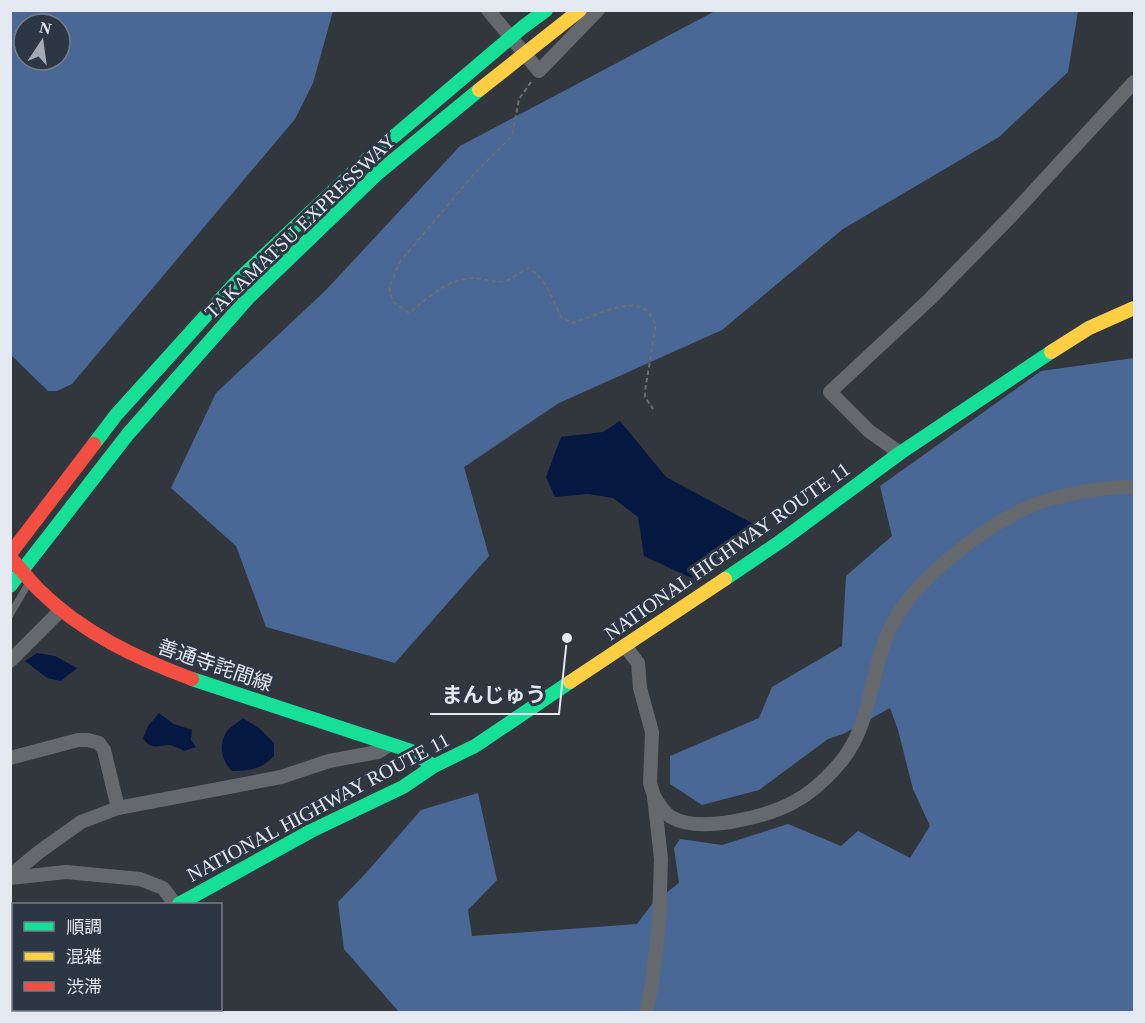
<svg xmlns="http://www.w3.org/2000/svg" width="1145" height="1023" font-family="'Times New Roman','Noto Sans JP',serif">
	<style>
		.forest { fill: #496896; fill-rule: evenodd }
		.water { fill: #041842 }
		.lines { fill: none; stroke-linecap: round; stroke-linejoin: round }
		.path { stroke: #6b6e74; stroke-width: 2; stroke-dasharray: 4.5 3; stroke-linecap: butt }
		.lane { stroke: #65696e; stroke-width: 7 }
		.street { stroke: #65696e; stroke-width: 14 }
		.fast { stroke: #16e098; stroke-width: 14 }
		.slow { stroke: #ffcf43; stroke-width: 14 }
		.jam { stroke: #f24e42; stroke-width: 14 }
		.labels { text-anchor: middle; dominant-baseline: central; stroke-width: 6; stroke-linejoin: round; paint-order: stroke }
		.street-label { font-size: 20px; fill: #e3e8f1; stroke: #2d3643 }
		.leader { fill: none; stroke: #e3e8f1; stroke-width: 2 }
		.callout-dot { fill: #e3e8f1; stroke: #2d3643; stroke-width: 2 }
		.callout-label { font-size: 21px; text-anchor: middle; font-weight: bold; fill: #e3e8f1; stroke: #2d3643; stroke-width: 6; stroke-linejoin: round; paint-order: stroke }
	</style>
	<rect width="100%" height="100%" fill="#32373e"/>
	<g class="forest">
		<polygon points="717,10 1078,11 1068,72 999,137 843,229 722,330 559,403 464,467 489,556 395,663 266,627 236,546 171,488 216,393 326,290 460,146"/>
		<path d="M10 11H333L313 83 295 119 72 384 57 391H48L11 355ZM24 24H60V60H24Z"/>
		<polygon points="1134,358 1134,1012 399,1012 344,949 338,902 367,872 421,810 478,793 497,880 468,910 472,936 637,924 653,903 679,883 674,848 680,839 722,845 788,824 841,846 858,831 910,858 930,826 913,789 898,730 890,708 843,734 828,739 759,790 702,805 670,784 670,756 759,718 772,687 842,646 846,576 892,536 880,486 1041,371"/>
	</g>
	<g class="water">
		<polygon points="620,421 666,477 761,528 691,578 644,556 638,517 613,498 588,494 555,497 546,477 561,437 603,432"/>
		<polygon points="37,653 55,656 77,668 61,681 47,678 25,661"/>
		<path d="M159 713 174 724 192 730 191 740 196 747 184 751C180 749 174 746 170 745 157 745 151 751 143 738L148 726Z"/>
		<path d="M243 718 259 728 274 743V756C262 769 249 771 232 771 221 760 218 744 227 731 231 726 239 722 243 718Z"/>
	</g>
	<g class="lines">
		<path class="path" d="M531 82 519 99 512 136 473 175 399 263 389 288 393 302 409 313C428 298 447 279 473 278 484 278 494 284 505 281 511 280 521 271 529 268 547 280 552 299 561 317L572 323C590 319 633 294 648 312 651 315 653 320 656 324L645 391V397L653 409"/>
		<polyline class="lane" points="10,615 28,584"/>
		<g class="street">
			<polyline points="488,10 539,71 598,10"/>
			<polyline points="900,453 869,431 830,392 931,298 1012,215 1134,82"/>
			<polyline points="625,646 638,663 640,688 652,732 650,783 654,796 661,859 659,922 652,984 646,1012"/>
			<polyline points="10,661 60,611"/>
			<polyline points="10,758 78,740 88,740 99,743 104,750 118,808"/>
			<path d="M654 796C659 804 663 812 671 817 700 834 766 817 794 802 811 793 827 778 839 764 872 726 869 676 888 633 908 584 977 532 1024 509 1050 496 1105 486 1134 487"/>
			<polyline points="10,876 39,852 81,822 118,808 281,777 329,761 378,752 389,745"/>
			<polyline points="10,878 66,872 140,879 163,888 175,904"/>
		</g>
		<g class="fast">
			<polyline points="94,444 116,415 238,280 365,161 523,27 546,10"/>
			<polyline points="725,579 781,541 900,453 1051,352"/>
			<polyline points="10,586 128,434 248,298 378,173 479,90"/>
			<polyline points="192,679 411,751 434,766"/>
			<polyline points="179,904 311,831 403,787 434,766 475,746 570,682"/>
			<polyline points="19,1012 23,1010"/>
		</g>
		<g class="slow">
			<polyline points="479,90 580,10"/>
			<polyline points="1051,352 1089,328 1134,308"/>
			<polyline points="570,682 725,579"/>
		</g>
		<g class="jam">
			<polyline points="10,554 94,444"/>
			<path d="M12 559C21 570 30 581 40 591 83 633 136 658 192 679"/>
		</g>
	</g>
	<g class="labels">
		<g class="street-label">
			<text transform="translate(300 226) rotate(-44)">TAKAMATSU EXPRESSWAY</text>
			<text transform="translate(727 551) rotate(-35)">NATIONAL HIGHWAY ROUTE 11</text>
			<text transform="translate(215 665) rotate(19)">善通寺詫間線</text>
			<text transform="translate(318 807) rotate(-28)">NATIONAL HIGHWAY ROUTE 11</text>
		</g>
	</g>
	<path class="leader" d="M567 638L559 714H430"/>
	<circle class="callout-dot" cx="567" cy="638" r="6"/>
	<g class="callout-label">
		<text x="494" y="702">まんじゅう</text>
	</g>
	<rect width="1145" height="1023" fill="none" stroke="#e3e8f1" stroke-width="24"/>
	<rect x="12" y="903" width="210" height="108" fill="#2d3643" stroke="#767d89" stroke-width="1.5"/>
	<rect x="24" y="922" width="30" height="9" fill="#16e098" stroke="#767d89" stroke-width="1.5"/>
	<text x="66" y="933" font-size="18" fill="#e3e8f1">順調</text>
	<rect x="24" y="952" width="30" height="9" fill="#ffcf43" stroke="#767d89" stroke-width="1.5"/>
	<text x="66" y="963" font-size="18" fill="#e3e8f1">混雑</text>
	<rect x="24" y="982" width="30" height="9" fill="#f24e42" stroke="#767d89" stroke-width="1.5"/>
	<text x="66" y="993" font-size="18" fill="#e3e8f1">渋滞</text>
	<g transform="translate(42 42) rotate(13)"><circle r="28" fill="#2d3643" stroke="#767d89" stroke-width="1.5"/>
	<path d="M0-4.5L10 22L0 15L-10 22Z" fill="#a5aab2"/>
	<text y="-9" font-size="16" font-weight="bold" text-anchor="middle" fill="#e3e8f1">N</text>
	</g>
</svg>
